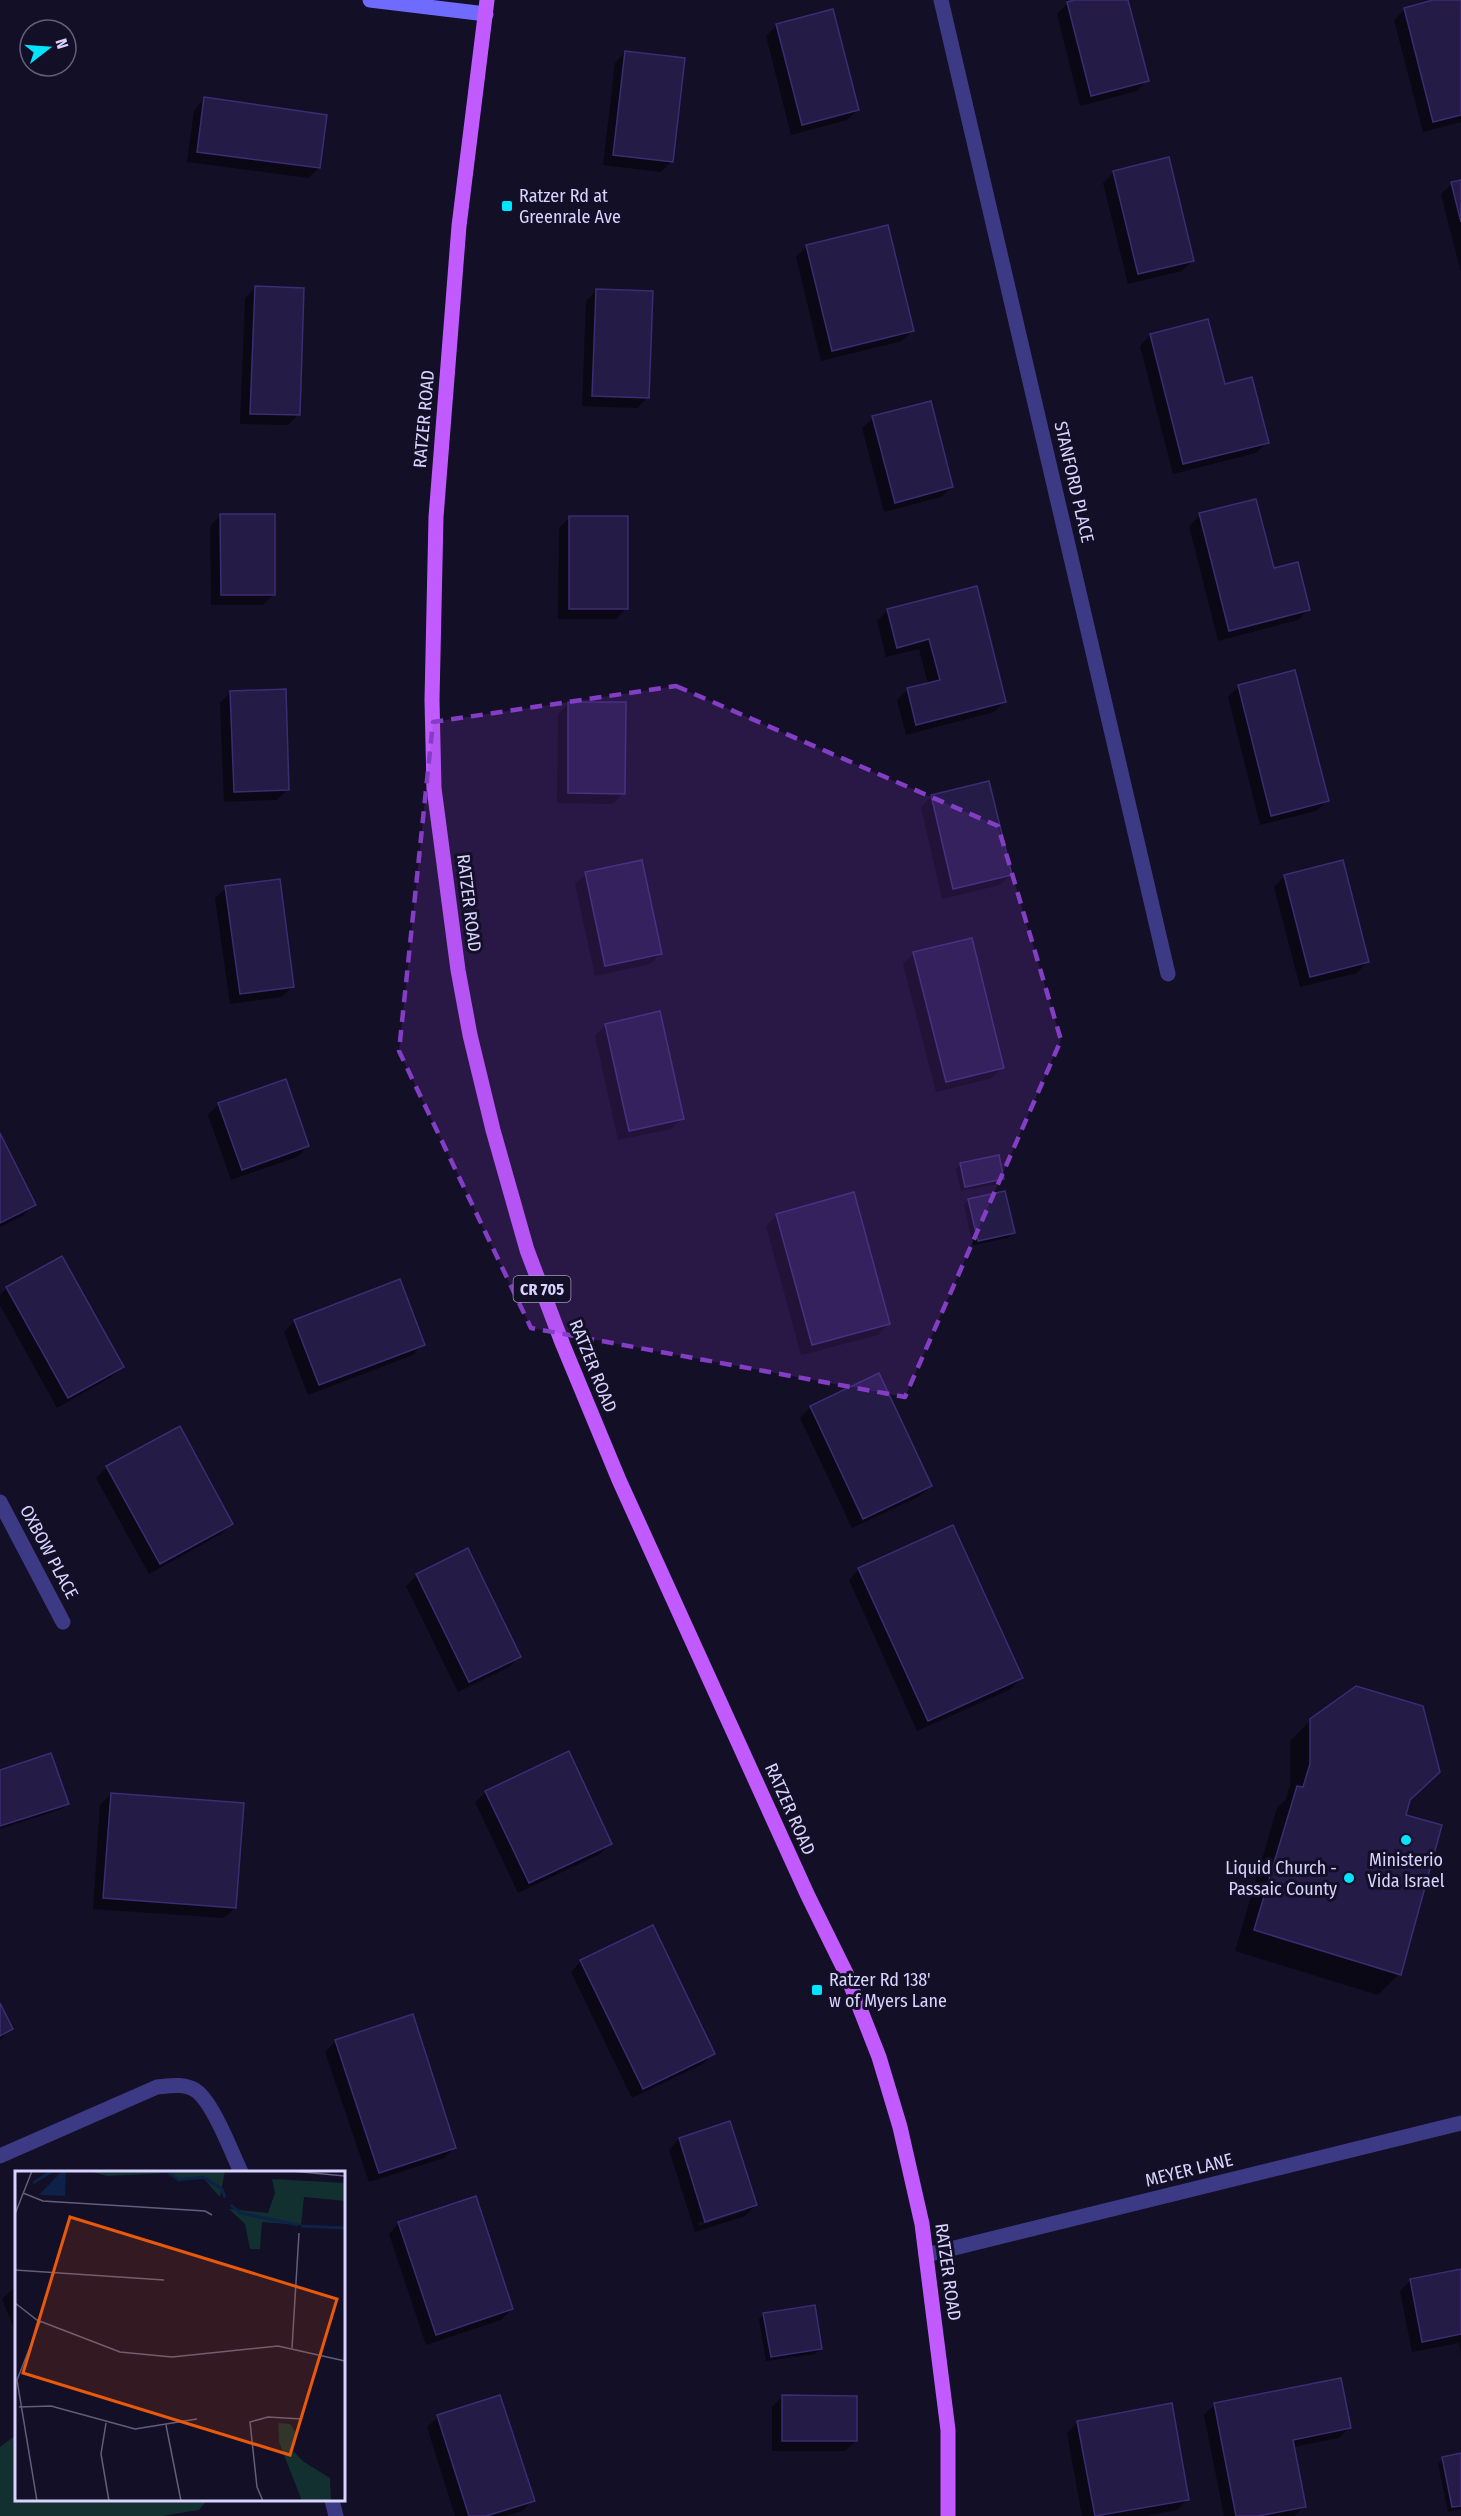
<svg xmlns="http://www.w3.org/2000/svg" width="1461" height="2516" font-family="'Fira Sans Condensed',sans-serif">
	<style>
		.green { fill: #12302f }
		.shadow { fill: #0007; fill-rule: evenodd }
		.building { fill: #241b47; stroke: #3b2d73; stroke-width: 1.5 }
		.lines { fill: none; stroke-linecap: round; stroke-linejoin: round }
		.street { stroke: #3d3a85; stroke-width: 15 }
		.secondary { stroke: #6f6bff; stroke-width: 15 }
		.primary { stroke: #c25bff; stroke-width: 15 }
		.marked { fill: #843dc5; fill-opacity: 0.2; stroke: #843dc5; stroke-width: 4.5; stroke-dasharray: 12 8; stroke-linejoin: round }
		.poi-dot { fill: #00e5ff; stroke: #130f26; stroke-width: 2 }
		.labels { text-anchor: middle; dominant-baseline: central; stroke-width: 6; stroke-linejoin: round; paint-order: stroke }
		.shield { fill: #130f26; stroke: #9e99be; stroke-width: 1.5 }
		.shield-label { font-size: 16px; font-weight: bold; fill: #d9d4ff }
		.poi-label { font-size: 18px; fill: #d9d4ff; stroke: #130f26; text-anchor: start }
		.street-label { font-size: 18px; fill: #d9d4ff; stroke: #130f26 }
		.inset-river { fill: none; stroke: #0c2248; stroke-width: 3 }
		.inset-road { fill: none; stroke: #625e7d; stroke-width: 1.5 }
		.view { fill: #e8590c; fill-opacity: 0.15; stroke: #e8590c; stroke-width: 3 }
		.inset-edge { fill: none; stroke: #d9d4ff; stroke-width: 3 }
	</style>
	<rect width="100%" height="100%" fill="#130f26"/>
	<polygon class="green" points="16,2435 16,2500 207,2500 199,2510 162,2516 0,2516 0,2447"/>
	<g class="shadow">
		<polygon points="1080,0 1127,0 1147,80 1137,91 1080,106 1057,14 1068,3"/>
		<polygon points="1439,0 1461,0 1461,122 1423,132 1394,20 1405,9"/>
		<polygon points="777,25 858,110 847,120 791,135 766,36"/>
		<polygon points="625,52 672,161 661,172 603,165 615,63"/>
		<polygon points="204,99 319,168 308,178 187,162 194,110"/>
		<polygon points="1114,172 1193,260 1182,271 1128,284 1103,183"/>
		<polygon points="1461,181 1461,273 1441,194 1452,184"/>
		<polygon points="887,227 913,330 902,341 821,361 796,257 806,247"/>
		<polygon points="255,288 298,415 288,425 240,424 245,298"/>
		<polygon points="597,290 648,397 637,408 582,406 586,301"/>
		<polygon points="1150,335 1224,386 1267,442 1256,453 1173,474 1140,346"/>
		<polygon points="873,418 952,487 941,497 884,512 862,428"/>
		<polygon points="221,515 274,594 263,605 211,605 210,526"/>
		<polygon points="1200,515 1273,570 1308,610 1298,620 1218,641 1189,526"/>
		<polygon points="570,517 626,608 616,619 558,619 559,528"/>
		<polygon points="976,588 1004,702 994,712 906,735 897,700 908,689 928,684 919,649 886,657 877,621 888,610"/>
		<polygon points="1239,686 1327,801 1316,811 1260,825 1228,697"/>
		<polygon points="230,693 288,789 277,800 224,802 220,703"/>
		<polygon points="569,704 623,793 613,804 557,803 558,714"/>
		<polygon points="932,796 1010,875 1000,885 942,899 921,807"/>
		<polygon points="586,874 661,953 650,964 595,976 575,884"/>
		<polygon points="1285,876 1367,962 1357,973 1300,987 1274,887"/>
		<polygon points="226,888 293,986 282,997 230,1004 215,898"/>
		<polygon points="914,953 1002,1067 992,1078 936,1092 903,964"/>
		<polygon points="606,1025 682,1118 671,1129 618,1140 595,1036"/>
		<polygon points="219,1104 308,1146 297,1157 231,1180 208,1115"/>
		<polygon points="0,1136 34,1204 24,1215 0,1227"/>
		<polygon points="961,1164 1003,1179 998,1184 961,1191 956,1169"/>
		<polygon points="969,1200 1013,1233 1008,1238 973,1245 964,1205"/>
		<polygon points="777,1215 888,1324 878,1335 801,1355 766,1226"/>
		<polygon points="7,1288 122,1367 111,1377 57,1408 0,1305 0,1295"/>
		<polygon points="295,1321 423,1344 413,1355 308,1395 284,1332"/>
		<polygon points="811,1407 931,1486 920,1496 852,1528 800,1418"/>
		<polygon points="107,1467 231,1524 221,1534 149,1574 96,1478"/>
		<polygon points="468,1550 519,1656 509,1667 458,1692 406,1586 416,1576"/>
		<polygon points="859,1569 1021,1678 1011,1689 917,1731 849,1580"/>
		<polygon points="1311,1720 1408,1801 1404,1816 1399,1974 1378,1995 1235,1951 1277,1808 1286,1799 1290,1785 1290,1741"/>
		<polygon points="0,1771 67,1804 62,1809 0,1829"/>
		<polygon points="486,1792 610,1843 600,1854 518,1893 475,1802"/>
		<polygon points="111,1794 235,1908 224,1918 93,1909 100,1805"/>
		<polygon points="581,1961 713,2053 703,2064 632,2098 571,1972"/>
		<polygon points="0,2006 11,2029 0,2040"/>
		<polygon points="336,2041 455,2147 444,2158 369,2182 325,2052"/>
		<path d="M679 2139 756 2205 745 2216 695 2232 669 2150ZM745 2208V2211L699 2226 698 2223Z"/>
		<polygon points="399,2223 512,2309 501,2320 426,2345 389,2234"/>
		<polygon points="1461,2270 1461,2354 1459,2343 1412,2352 1400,2291 1411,2280"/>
		<polygon points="16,2286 16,2333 2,2299"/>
		<polygon points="764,2314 820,2349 815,2354 766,2361 759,2319"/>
		<polygon points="783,2396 856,2441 845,2451 772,2451 772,2407"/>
		<polygon points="1215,2404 1349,2428 1339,2438 1293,2447 1304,2506 1295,2516 1224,2516 1204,2415"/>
		<polygon points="438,2417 533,2500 522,2511 506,2516 455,2516 427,2427"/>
		<polygon points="1078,2422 1188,2499 1177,2510 1146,2516 1082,2516 1067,2433"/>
		<polygon points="1461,2455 1461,2509 1448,2512 1438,2464 1443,2459"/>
	</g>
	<g class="building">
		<polygon points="1074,0 1128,0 1149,81 1091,96 1067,2"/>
		<polygon points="1433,0 1461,0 1461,115 1433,122 1404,8"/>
		<polygon points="833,9 859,110 802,125 776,24"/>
		<polygon points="625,51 685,58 673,162 613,155"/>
		<polygon points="204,97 327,115 320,168 197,152"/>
		<polygon points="1169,157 1194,261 1138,274 1113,171"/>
		<polygon points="1461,180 1461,222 1451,182"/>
		<polygon points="888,225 914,331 832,351 806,245"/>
		<polygon points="255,286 304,288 300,415 250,414"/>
		<polygon points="596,289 653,291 649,398 592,396"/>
		<polygon points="1208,319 1225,384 1252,377 1269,443 1183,464 1150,334"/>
		<polygon points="931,401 953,487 895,503 872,416"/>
		<polygon points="1256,499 1274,568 1298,562 1310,610 1229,631 1199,513"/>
		<polygon points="220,514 275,514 275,595 221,595"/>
		<rect x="569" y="516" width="59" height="93"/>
		<polygon points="977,586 1006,702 916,725 907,688 940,680 929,639 897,648 887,609"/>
		<polygon points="1295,670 1329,801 1271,816 1238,685"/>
		<polygon points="286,689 289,790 234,792 230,691"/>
		<polygon points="568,702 626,702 625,794 568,793"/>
		<polygon points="989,781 1012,875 953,889 931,795"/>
		<polygon points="642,860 662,954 605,966 585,872"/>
		<polygon points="1343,860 1369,962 1310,977 1284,875"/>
		<polygon points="280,879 294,987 240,994 225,886"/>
		<polygon points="972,938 1004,1068 946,1082 913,952"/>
		<polygon points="660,1011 684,1119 629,1131 605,1024"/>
		<polygon points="286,1079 309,1146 242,1170 218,1103"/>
		<polygon points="0,1133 36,1205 0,1223"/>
		<polygon points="999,1155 1004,1179 965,1187 960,1163"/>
		<polygon points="1005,1191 1015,1233 978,1241 968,1199"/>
		<polygon points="854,1192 890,1324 812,1345 776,1214"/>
		<polygon points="62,1256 124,1367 68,1398 6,1287"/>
		<polygon points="400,1279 425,1345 319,1385 294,1320"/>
		<polygon points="879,1373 932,1486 863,1519 810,1406"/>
		<polygon points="180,1426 233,1524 160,1564 106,1466"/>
		<polygon points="953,1525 1023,1678 928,1721 858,1568"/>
		<polygon points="468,1548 521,1657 469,1682 416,1574"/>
		<polygon points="1356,1686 1423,1706 1440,1772 1410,1800 1406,1815 1442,1825 1401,1975 1254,1930 1297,1786 1303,1787 1310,1764 1310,1719"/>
		<polygon points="569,1751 612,1844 529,1883 485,1791"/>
		<polygon points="51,1753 69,1804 0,1826 0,1770"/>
		<polygon points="111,1793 244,1803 236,1908 103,1898"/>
		<polygon points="653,1925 715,2054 643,2089 580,1960"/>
		<polygon points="0,2003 13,2029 0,2036"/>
		<polygon points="413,2014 456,2148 379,2173 335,2040"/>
		<polygon points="730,2121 757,2205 705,2222 679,2138"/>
		<polygon points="476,2196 513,2309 436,2335 398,2222"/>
		<polygon points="1461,2269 1461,2334 1422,2342 1410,2279"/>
		<polygon points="815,2305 822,2349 771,2357 763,2313"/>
		<polygon points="1341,2378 1351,2428 1293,2440 1306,2507 1258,2516 1236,2516 1214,2403"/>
		<polygon points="500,2395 535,2501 486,2516 469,2516 437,2415"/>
		<polygon points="782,2395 857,2396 857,2441 782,2441"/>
		<polygon points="1172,2403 1189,2500 1095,2516 1077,2421"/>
		<polygon points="1461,2453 1461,2506 1452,2507 1442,2457"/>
	</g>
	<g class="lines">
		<g class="street">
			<polyline points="941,0 1168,974"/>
			<polyline points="0,1502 63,1622"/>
			<path d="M0 2156 157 2087C169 2086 183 2083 195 2090 212 2100 232 2153 241 2172"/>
			<polyline points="926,2255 1461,2123"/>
			<polyline points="332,2500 336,2516"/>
		</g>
		<polyline class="secondary" points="370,0 486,14"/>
		<polyline class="primary" points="487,0 459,226 436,517 432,700 434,788 458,970 470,1035 493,1130 527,1250 563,1345 619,1480 808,1896 846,1973 879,2057 900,2127 922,2224 948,2430 948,2516"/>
	</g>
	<path class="marked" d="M676 686 998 826 1061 1040 905 1397 531 1328 399 1051 433 722Z"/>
	<g class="poi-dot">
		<rect x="501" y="200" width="12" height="12" rx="3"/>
		<circle cx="1406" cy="1840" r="6"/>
		<circle cx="1349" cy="1878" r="6"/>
		<rect x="811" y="1984" width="12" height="12" rx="3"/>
	</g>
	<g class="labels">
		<rect class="shield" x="513.5" y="1276" width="57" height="26" rx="4.5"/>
		<g class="shield-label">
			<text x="542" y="1289">CR 705</text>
		</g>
		<g class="poi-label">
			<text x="519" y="196">Ratzer Rd at<tspan x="519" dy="21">Greenrale Ave</tspan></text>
			<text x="1406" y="1860" text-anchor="middle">Ministerio<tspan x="1406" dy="21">Vida Israel</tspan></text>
			<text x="1337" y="1868" text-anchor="end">Liquid Church -<tspan x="1337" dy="21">Passaic County</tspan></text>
			<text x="829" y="1980">Ratzer Rd 138'<tspan x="829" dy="21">w of Myers Lane</tspan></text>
		</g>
		<g class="street-label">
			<text transform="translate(424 419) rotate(-85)">RATZER ROAD</text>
			<text transform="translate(1074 482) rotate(77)">STANFORD PLACE</text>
			<text transform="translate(469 903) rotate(83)">RATZER ROAD</text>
			<text transform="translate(593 1366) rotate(68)">RATZER ROAD</text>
			<text transform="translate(49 1552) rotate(62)">OXBOW PLACE</text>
			<text transform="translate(790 1809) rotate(66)">RATZER ROAD</text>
			<text transform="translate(1189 2170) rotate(-14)">MEYER LANE</text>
			<text transform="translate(948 2272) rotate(82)">RATZER ROAD</text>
		</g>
	</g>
	<g transform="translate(15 2171)">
		<rect width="330" height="330" fill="#130f26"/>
		<path d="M74 0H210L205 26 189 8 163 9 153 2 92 5ZM257 8 330 12V30L289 26 286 54 247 51 245 78H235L230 53 214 38 253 42 260 22ZM263 252 275 253 281 262 278 280 289 291 315 307 316 330H287L264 271Z" fill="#12302f"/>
		<path d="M47 0H51L50 25 24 24Z" fill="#0c2248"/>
		<path class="inset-river" d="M151 0 164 9 188 6 207 18 210 27M18 12 37 0M216 34 225 42 283 54M286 55 330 57"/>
		<path class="inset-road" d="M276 0 330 5M8 22 28 30 190 40 197 44M0 43 17 0M0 99 149 109M0 132 22 149 105 181 157 186 263 175 330 190M277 177 284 62M4 236 36 235 120 258 182 248M91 252 86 283 94 330M151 254 166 330M22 330 2 209 25 151M248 330 242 316 235 251 253 246 287 248"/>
		<path class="view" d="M55 46 322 128 275 284 8 202Z"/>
		<rect width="330" height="330" class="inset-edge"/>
	</g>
	<g transform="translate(48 48) rotate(73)"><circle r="28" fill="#130f26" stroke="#625e7d" stroke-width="1.5"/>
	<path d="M0-4.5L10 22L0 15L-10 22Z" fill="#00e5ff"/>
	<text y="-9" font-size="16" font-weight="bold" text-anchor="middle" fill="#d9d4ff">N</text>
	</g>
</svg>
